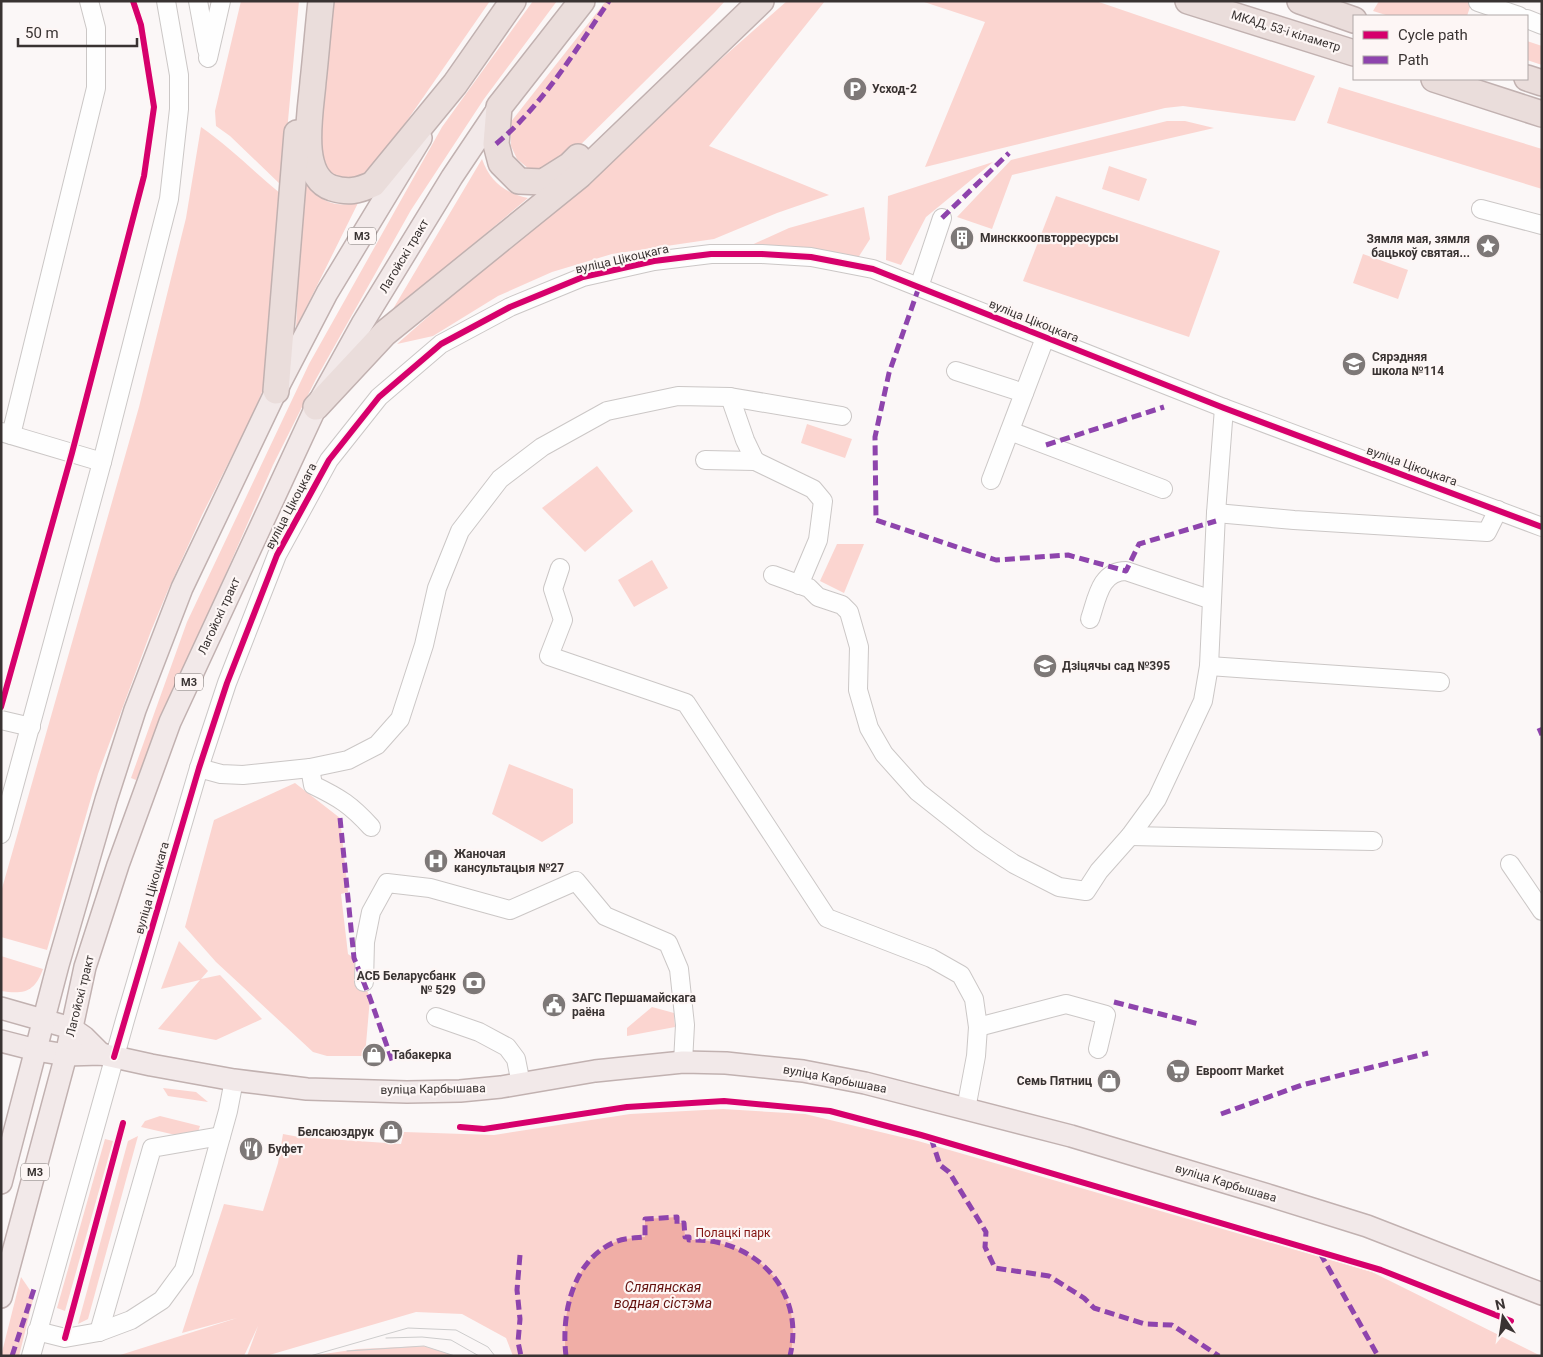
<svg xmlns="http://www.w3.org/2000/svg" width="1543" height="1357" font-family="Roboto,sans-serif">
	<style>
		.green { fill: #fbd5d0 }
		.water { fill: #f0aea6 }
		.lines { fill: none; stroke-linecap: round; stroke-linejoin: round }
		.minor-casing { stroke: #cbc7c6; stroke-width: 20 }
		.major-casing { stroke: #c1b1b0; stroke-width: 24 }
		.highway-casing { stroke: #c1b1b0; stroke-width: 28 }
		.minor { stroke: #fefefe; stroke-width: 18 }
		.major { stroke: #f2e9e9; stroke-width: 21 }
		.highway { stroke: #eadddb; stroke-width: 25 }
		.tram { stroke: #cdcccc; stroke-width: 1 }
		.quiet { stroke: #8e44ad; stroke-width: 5; stroke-dasharray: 10 5; stroke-linecap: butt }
		.cycleway-casing { stroke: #fdf6f5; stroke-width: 9 }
		.cycleway { stroke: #d6006c; stroke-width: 6 }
		.labels { text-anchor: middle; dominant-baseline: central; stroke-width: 4.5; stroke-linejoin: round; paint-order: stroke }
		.shield { fill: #fdf6f5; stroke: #746e6c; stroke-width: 1 }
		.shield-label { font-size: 11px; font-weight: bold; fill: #393332 }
		.street-label { font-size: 12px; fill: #393332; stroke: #fdf6f5 }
		.poi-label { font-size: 12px; font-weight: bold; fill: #393332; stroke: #fdf6f5; text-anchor: start }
		.park-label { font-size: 12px; fill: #831512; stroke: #fdf6f5 }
		.water-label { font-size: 14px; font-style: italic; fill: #63100d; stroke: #fdf6f5 }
	</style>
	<rect width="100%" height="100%" fill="#fbf7f7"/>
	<g class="green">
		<polygon points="241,1 299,1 282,186 230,136 216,126 215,111"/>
		<polygon points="329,1 490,1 370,174 355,180 343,179 330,173 323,166 318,135"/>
		<polygon points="533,1 557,1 484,99 411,210 316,379 273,465 136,780 131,778 187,622 309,364 442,127"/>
		<polygon points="606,1 725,1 715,12 564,161 543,171 529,169 517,159 511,146 510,123"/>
		<polygon points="787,1 825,1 709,146 829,195 777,213 714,239 612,254 552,272 498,296 433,336 397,344"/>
		<polygon points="921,1 1096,1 1315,76 1295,121 1183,106 1165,108 925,167 985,22"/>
		<polygon points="1379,1 1472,1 1467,16 1389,16 1373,11"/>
		<polygon points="1527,41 1542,46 1542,65 1527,60"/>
		<polygon points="1339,87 1542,149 1542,189 1327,123"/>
		<polygon points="1167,121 1185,121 1214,128 1012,175 992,229 957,217 1011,160"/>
		<path d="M201 127C230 147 254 172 281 194L270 356 262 392 250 420 202 515 168 590 151 631 98 774 47 950 1 937V892L139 407 186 218Z"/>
		<path d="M482 159C490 181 504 193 528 198L390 314Z"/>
		<polygon points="993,162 926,217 901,265 886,260 888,196"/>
		<polygon points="1109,166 1147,179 1139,201 1102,189"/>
		<path d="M303 177C319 200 329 208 358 203L296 328Z"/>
		<polygon points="1056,196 1220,251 1189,337 1023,281"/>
		<polygon points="864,207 870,239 856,261 745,248 789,228"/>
		<polygon points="1363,254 1408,270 1398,299 1353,283"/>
		<polygon points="807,424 852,439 845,458 801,443"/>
		<polygon points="597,466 633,511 585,552 542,508"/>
		<polygon points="837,544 864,544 844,593 820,581"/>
		<polygon points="652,560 668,588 634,607 618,580"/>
		<polygon points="509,764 573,789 573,823 542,842 492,814"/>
		<polygon points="295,783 340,818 348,892 341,894 348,954 354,958 370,998 365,1056 327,1056 313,1052 216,962 185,927 214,820"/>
		<polygon points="179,941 208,971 201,979 220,975 262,1019 216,1040 158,1029 200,980 161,989"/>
		<path d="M1 956 43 969C35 991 25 995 1 991Z"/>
		<polygon points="652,1007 674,1013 675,1027 627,1036 627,1028"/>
		<polygon points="163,1088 196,1092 208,1102 168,1096"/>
		<polygon points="723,1109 805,1114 918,1141 1372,1272 1541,1356 513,1356 506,1338 462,1314 416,1312 266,1356 247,1356 258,1326 244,1356 117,1356 237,1318 182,1333 224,1204 263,1211 278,1163 283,1134 299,1137 401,1144 404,1132 494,1135 630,1114"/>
		<polygon points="160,1116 200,1126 198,1132 180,1136 141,1127 145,1121"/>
		<polygon points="138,1136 88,1319 78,1324 128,1141"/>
		<polygon points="105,1139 113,1141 65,1311 57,1308"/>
		<polygon points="21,1277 34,1296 19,1356 1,1356"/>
		<polygon points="424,1346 455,1356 310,1356 358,1349"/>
	</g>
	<path class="water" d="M677 1217V1223H684L685 1237H689V1240C754 1238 806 1289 790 1356H566C561 1315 572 1261 615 1242 624 1238 635 1238 645 1237V1219Z"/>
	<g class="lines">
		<g class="minor-casing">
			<g id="minor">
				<polyline points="198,1 207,50"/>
				<polyline points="1478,2 1519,16"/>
				<polyline points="1527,19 1542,25"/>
				<polyline points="208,58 221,1"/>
				<polyline points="1481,209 1542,225"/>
				<polyline points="919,287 942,218"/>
				<polyline points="956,371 1024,393"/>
				<polyline points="730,397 745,440 755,461"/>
				<polyline points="1010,431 1163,489"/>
				<polyline points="1,432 102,462"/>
				<polyline points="11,435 96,88 96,28 89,1"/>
				<polyline points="705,460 755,461 813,489 823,501 818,540 799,585"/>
				<polyline points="991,480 1045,338"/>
				<polyline points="1216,513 1294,520 1487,532 1498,510"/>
				<polyline points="560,568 553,589 563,620 549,656 686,703 827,918 931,958 961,975 974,999 978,1027 976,1056 966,1109"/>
				<polyline points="773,575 809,588 818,597 842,605 849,612 859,647 858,690 869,728 884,754 918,792 980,841 1014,864 1059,887 1086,891 1099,871 1130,836 1157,799 1203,701 1209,666 1216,513 1224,408"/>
				<path d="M1090 619C1097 599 1100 571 1126 571L1212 600"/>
				<polyline points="1209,666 1440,682"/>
				<polyline points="1,720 31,727"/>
				<polyline points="199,768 221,774 243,775 310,768 348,760 377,745 400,719 424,645 437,588 460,531 500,479 542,447 607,411 678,396 730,397 842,416"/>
				<path d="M310 768 313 785C340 798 351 805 371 827"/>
				<polyline points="1,834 102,462 169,199 179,109 179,75 166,1"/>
				<polyline points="1130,836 1373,841"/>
				<polyline points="1510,864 1542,911"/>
				<polyline points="364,982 365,942 371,912 387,883 430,888 510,910 576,881 605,916 668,943 679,969 685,1025 683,1062"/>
				<polyline points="436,1017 479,1032 507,1047 516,1059 521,1084"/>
				<polyline points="978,1027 1066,1004 1106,1015 1098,1049"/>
				<polyline points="37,1331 65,1338 99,1332 131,1320 162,1300 184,1270 228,1111 234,1080"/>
				<polyline points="99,1332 152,1148 221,1136"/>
				<polyline points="31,1356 125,1020 199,768 227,683 277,555 329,460 379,397 441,344 510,307 583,277 654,261 711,254 762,254 811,257 873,269 1224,408 1542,527"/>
			</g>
		</g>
		<g class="major-casing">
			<g id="major">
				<polyline points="1,1008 71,1028 84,1037 101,1054"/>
				<polyline points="1,1041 36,1050 66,1055 101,1054 151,1065 234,1080 307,1089 407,1092 460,1091 501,1087 595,1071 683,1062 726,1063 803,1071 865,1083 1071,1136 1271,1196 1367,1226 1542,1294"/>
				<polyline points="1,1183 58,965 106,800 135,710 182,588 276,391 327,293 421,138"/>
				<polyline points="1,1297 66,1055 85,967 118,865 170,722 316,407 362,324 452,177 499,107"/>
			</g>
		</g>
		<g class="highway-casing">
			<g id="highway">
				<path d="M321 1C318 28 316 55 313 82 311 110 297 176 332 188 348 193 358 191 373 184L455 84 513 1"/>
				<polyline points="1188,1 1354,53"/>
				<polyline points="1300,1 1354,20"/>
				<polyline points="1527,78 1542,83"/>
				<polyline points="1434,79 1542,114"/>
				<polyline points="578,157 570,165 543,182 519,181 501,163 496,144 499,107 582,1"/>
				<polyline points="276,391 297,133"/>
				<polyline points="316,407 385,333 580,175 761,1"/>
			</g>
		</g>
		<use href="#minor" class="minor"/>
		<use href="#major" class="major"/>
		<use href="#highway" class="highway"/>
		<g class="tram">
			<polyline points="386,1338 422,1337 451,1340 479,1356"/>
			<polyline points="347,1351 424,1346 455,1356"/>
			<polyline points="310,1356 408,1328 456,1330 488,1347 495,1356"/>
		</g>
		<g class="quiet">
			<path d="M496 144C543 105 575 51 609 1"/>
			<polyline points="942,218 1009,153"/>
			<polyline points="919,287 889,373 875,437 876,520 996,560 1068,555 1126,571 1139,544 1216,521"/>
			<polyline points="1046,445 1164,407"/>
			<polyline points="1539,728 1542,735"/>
			<polyline points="340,818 354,958 370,998 393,1063"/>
			<polyline points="1114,1002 1199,1024"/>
			<polyline points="1221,1114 1302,1085 1428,1053"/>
			<polyline points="931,1138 940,1165 949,1172 986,1232 985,1247 995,1268 1049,1276 1084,1298 1094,1308 1145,1324 1172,1325 1219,1356"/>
			<polyline points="1320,1253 1378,1356"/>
			<polyline points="520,1255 517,1290 520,1319 518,1342 521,1356"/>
			<polyline points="12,1356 35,1286"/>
			<path d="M566 1356C561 1315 572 1260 615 1242 624 1238 635 1238 645 1237V1219L677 1217V1224L684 1223 685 1237H689V1240C754 1237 806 1290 790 1356"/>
		</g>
		<g class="cycleway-casing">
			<g id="cycleway">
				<polyline points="1,707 72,453 144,176 154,107 141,25 133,1"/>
				<polyline points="114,1057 199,768 227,683 277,555 329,460 379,397 441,344 510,307 583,277 654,261 711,254 762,254 811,257 873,269 1224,408 1542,527"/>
				<polyline points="460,1127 484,1129 627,1107 724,1101 830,1111 921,1135 1381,1270 1511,1321"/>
				<polyline points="65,1338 123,1123"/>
			</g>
		</g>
		<use href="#cycleway" class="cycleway"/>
	</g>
	<defs>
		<g id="parking-disc" transform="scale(1.25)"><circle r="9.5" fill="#7d7877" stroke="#fdf6f5"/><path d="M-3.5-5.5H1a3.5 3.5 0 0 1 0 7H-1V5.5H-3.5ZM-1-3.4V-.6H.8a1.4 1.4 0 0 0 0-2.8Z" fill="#fff"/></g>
		<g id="building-disc" transform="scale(1.25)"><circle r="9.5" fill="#7d7877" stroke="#fdf6f5"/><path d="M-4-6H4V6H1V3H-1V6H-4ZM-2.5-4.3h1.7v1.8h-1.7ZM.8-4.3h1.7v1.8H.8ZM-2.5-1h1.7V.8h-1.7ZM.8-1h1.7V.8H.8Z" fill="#fff"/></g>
		<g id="sight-disc" transform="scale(1.25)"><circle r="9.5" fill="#7d7877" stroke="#fdf6f5"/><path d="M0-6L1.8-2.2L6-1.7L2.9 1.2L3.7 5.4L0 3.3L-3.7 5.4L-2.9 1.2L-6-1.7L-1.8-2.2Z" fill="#fff"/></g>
		<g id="school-disc" transform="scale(1.25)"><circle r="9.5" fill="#7d7877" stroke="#fdf6f5"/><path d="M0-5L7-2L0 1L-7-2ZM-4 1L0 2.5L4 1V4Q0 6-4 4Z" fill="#fff"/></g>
		<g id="hospital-disc" transform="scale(1.25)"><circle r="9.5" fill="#7d7877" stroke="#fdf6f5"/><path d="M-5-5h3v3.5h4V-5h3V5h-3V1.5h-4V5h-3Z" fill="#fff"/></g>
		<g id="bank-disc" transform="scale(1.25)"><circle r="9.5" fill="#7d7877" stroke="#fdf6f5"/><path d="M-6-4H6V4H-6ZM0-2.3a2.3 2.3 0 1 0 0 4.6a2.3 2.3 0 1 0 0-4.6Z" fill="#fff"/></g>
		<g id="civic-disc" transform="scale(1.25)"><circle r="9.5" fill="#7d7877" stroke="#fdf6f5"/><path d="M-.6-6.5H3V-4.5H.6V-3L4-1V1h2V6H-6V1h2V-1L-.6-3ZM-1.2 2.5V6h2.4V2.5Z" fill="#fff"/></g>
		<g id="shop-disc" transform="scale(1.25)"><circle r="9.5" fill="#7d7877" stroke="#fdf6f5"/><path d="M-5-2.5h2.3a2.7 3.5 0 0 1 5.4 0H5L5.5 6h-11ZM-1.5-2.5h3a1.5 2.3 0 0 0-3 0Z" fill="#fff"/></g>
		<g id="supermarket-disc" transform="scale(1.25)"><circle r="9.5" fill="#7d7877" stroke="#fdf6f5"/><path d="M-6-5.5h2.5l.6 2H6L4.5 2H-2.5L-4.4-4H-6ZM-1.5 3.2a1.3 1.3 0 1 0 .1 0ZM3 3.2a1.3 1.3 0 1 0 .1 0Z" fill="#fff"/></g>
		<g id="restaurant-disc" transform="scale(1.25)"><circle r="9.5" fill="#7d7877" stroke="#fdf6f5"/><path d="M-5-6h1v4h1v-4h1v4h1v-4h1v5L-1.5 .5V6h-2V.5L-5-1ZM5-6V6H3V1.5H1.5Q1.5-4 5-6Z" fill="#fff"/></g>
	</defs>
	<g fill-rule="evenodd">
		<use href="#parking-disc" x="855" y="89"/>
		<use href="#building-disc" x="962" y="238"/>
		<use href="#sight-disc" x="1488" y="246"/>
		<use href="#school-disc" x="1354" y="364"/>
		<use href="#school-disc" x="1045" y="666"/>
		<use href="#hospital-disc" x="436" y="861"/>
		<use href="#bank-disc" x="474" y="983"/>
		<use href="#civic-disc" x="554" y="1005"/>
		<use href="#shop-disc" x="374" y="1055"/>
		<use href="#supermarket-disc" x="1178" y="1071"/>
		<use href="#shop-disc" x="1109" y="1081"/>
		<use href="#shop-disc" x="391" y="1132"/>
		<use href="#restaurant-disc" x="251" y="1149"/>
	</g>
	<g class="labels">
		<g class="shield">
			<rect x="348" y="227.5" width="28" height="17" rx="4"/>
			<rect x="175" y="673.5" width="28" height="17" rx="4"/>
			<rect x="21" y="1163.5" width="28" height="17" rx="4"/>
		</g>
		<g class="shield-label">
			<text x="362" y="236">М3</text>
			<text x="189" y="682">М3</text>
			<text x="35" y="1172">М3</text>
		</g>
		<g class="street-label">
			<text transform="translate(1286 31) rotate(17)">МКАД, 53-і кіламетр</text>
			<text transform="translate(404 256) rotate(-59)">Лагойскі тракт</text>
			<text transform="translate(622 259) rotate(-13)">вуліца Цікоцкага</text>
			<text transform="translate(1034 321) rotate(22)">вуліца Цікоцкага</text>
			<text transform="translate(1412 466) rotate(20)">вуліца Цікоцкага</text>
			<text transform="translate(291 506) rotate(-62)">вуліца Цікоцкага</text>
			<text transform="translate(219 616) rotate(-65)">Лагойскі тракт</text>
			<text transform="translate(152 888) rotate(-74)">вуліца Цікоцкага</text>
			<text transform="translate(80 996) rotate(-76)">Лагойскі тракт</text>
			<text transform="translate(835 1079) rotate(11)">вуліца Карбышава</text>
			<text transform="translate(433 1089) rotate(-1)">вуліца Карбышава</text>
			<text transform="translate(1226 1183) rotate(17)">вуліца Карбышава</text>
		</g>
		<g class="poi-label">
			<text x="872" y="89">Усход-2</text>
			<text x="980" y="238">Минсккоопвторресурсы</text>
			<text x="1470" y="239" text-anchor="end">Зямля мая, зямля<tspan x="1470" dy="14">бацькоў святая...</tspan></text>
			<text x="1372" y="357">Сярэдняя<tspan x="1372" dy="14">школа №114</tspan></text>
			<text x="1062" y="666">Дзіцячы сад №395</text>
			<text x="454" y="854">Жаночая<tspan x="454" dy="14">кансультацыя №27</tspan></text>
			<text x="456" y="976" text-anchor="end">АСБ Беларусбанк<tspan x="456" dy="14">№ 529</tspan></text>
			<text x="572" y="998">ЗАГС Першамайскага<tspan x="572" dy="14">раёна</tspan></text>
			<text x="392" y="1055">Табакерка</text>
			<text x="1196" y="1071">Евроопт Market</text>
			<text x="1092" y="1081" text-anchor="end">Семь Пятниц</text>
			<text x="374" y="1132" text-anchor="end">Белсаюздрук</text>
			<text x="268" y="1149">Буфет</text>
		</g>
		<g class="park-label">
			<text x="733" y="1233">Полацкі парк</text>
		</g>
		<g class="water-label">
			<text x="663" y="1287">Сляпянская<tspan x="663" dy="16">водная сістэма</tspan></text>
		</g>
	</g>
	<rect width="1543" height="1357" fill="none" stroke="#393332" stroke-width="5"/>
	<rect x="1353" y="15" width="175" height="65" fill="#fdf6f5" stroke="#afa8a7"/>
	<rect x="1363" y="31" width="25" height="8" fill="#d6006c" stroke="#afa8a7"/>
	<text x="1398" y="40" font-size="15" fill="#393332">Cycle path</text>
	<rect x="1363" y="56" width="25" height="8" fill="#8e44ad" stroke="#afa8a7"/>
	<text x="1398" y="65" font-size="15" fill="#393332">Path</text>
	<g transform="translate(1503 1317) rotate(347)" stroke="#fdf6f5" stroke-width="4" paint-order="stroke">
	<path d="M0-4L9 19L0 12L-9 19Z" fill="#393332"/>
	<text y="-8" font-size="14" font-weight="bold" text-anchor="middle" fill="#393332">N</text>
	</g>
	<path d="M18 38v8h119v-8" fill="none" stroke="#393332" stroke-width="2.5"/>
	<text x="25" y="38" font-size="15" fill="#393332" stroke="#fdf6f5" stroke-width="4" paint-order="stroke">50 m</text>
</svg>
